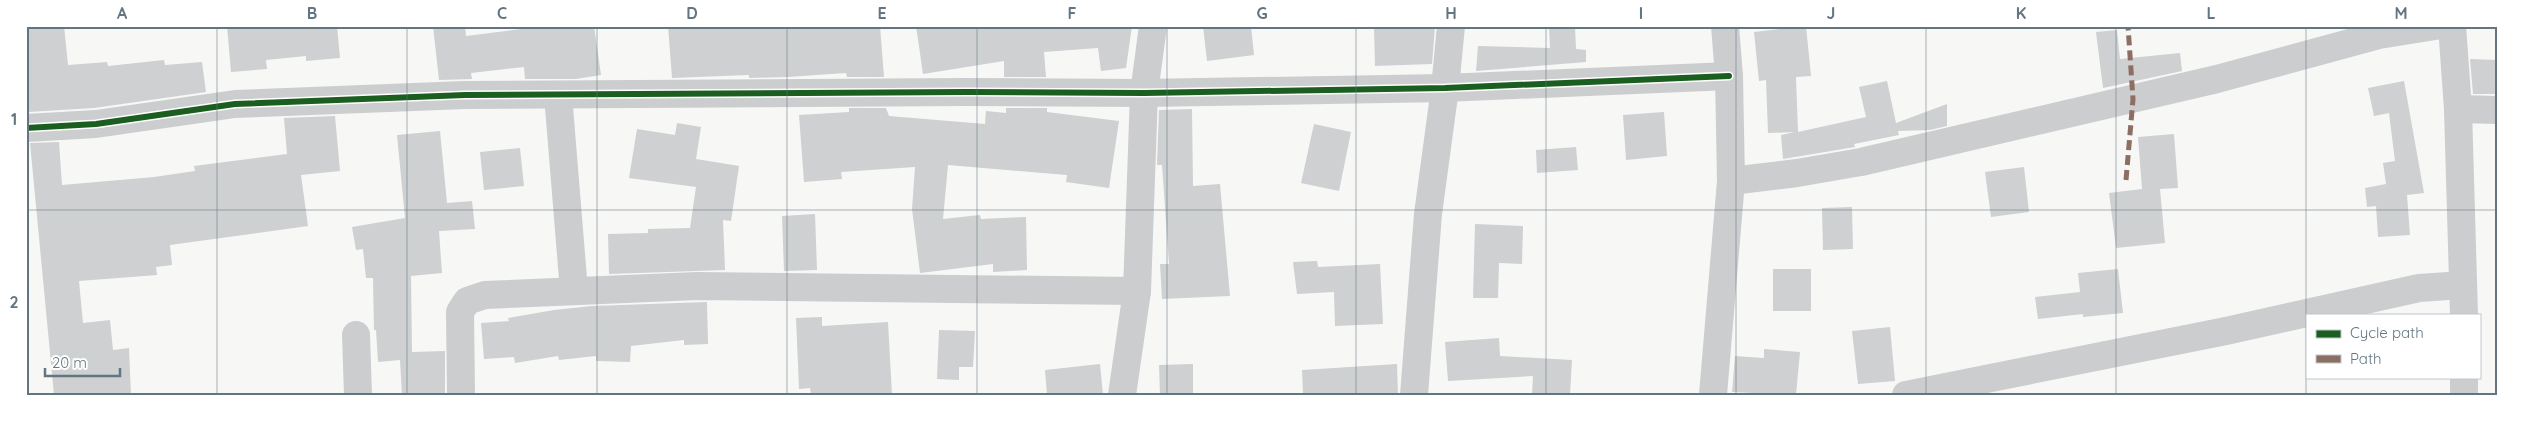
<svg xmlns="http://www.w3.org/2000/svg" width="2523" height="421" font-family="Quicksand,sans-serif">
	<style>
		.building { fill: #ced0d1 }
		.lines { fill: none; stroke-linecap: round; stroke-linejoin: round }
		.minor { stroke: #cccdce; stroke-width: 28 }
		.quiet { stroke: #8d6e63; stroke-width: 5; stroke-dasharray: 10 5; stroke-linecap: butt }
		.cycleway-casing { stroke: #fff; stroke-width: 9 }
		.cycleway { stroke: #1b5e20; stroke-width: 6 }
		.grid { fill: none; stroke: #627581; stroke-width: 1; stroke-opacity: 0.55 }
		.neatline { fill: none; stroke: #627581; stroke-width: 2 }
		.grid-label { font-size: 16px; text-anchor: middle; font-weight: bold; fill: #627581 }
	</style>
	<rect width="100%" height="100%" fill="#f7f7f6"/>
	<g class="building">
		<polygon points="26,26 64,26 68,65 107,62 108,66 164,60 165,65 202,62 206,92 94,108 28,112"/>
		<polygon points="227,26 337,26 340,58 306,61 306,56 266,60 267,69 231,72"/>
		<polygon points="433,26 465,26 466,36 521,29 521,26 594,26 601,75 576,79 525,79 524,67 471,73 472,79 439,80"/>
		<polygon points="668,26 823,26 824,29 880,26 884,77 847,77 846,73 788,77 749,78 749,75 672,78"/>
		<polygon points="916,26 1132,26 1126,68 1101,71 1098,48 1044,52 1046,77 1004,77 1004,61 923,74"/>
		<polygon points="1203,26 1251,26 1254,55 1207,61"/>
		<polygon points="1374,26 1435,26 1432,64 1375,66"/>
		<polygon points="1549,26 1575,26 1576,49 1586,50 1586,62 1476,71 1478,46 1550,48"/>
		<polygon points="1806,26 1811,76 1796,77 1798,132 1866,117 1859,87 1887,81 1896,123 1947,104 1947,126 1930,130 1898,131 1899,135 1854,144 1855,147 1783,159 1781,135 1795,132 1768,133 1766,80 1759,81 1754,32"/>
		<polygon points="2117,30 2120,59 2180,53 2182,71 2103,88 2096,32"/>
		<polygon points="2470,59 2497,60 2497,94 2473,94"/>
		<polygon points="2404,81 2424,193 2407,195 2410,235 2378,237 2376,206 2367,207 2365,188 2386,184 2383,163 2395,161 2389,113 2374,116 2368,88"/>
		<polygon points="849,108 886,108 889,116 985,124 986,111 1006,113 1006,108 1047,108 1047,112 1119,121 1109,188 1066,182 1067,175 948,165 943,219 980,215 981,219 1026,217 1027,270 993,272 993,264 920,273 912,209 915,167 841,172 842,179 804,182 799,115 849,112"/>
		<polygon points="1192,109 1193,186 1220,184 1230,296 1162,299 1160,264 1169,264 1162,165 1157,165 1159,110"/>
		<polygon points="1664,112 1667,156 1626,160 1623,115"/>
		<polygon points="335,116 340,171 301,175 308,226 170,245 172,265 156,267 157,275 79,281 83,323 110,320 113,350 129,348 131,395 54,395 30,143 59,142 62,185 154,177 195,171 194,166 287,154 284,118"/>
		<polygon points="677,123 701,127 696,159 739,166 731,221 723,220 725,270 609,274 608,234 648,233 648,229 690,228 696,187 629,178 637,129 675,135"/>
		<polygon points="1314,124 1351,132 1339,191 1301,183"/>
		<polygon points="440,131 447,203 472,201 475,229 439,231 442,273 411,276 412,352 445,351 445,395 402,395 400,360 378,362 376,330 374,330 373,278 366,278 363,249 356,250 352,227 405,218 397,135"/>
		<polygon points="2174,134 2178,188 2160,189 2165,243 2116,248 2109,193 2142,189 2138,137"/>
		<polygon points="1576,147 1578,170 1537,173 1536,150"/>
		<polygon points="520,148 524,186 484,190 480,152"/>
		<polygon points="2024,167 2029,212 1991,217 1985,172"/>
		<polygon points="1852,207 1853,249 1823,250 1822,208"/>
		<polygon points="815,214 817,270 784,271 782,216"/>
		<polygon points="1475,224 1523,226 1522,264 1499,263 1498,298 1473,298"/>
		<polygon points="1317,261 1318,267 1380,264 1383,324 1335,326 1334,292 1297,294 1293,262"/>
		<rect x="1773" y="269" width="38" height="42"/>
		<polygon points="2118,269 2123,313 2083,317 2083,314 2038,319 2035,297 2080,292 2078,273"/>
		<polygon points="707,302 708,344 684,345 684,340 631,346 630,362 596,361 596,356 559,360 558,356 515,363 514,357 484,359 481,323 509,321 508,318 554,310 592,306"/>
		<polygon points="822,317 822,326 888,322 892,395 811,395 810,388 799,389 796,318"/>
		<polygon points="1890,327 1895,381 1858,384 1852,331"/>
		<polygon points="939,330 975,331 973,367 959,367 959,380 937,379"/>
		<polygon points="1499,338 1500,356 1572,360 1570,395 1532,395 1533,376 1448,381 1445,342"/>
		<polygon points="1764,349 1800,352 1796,395 1732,392 1735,356 1764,358"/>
		<polygon points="1100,364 1103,395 1047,395 1045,370"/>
		<polygon points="1193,364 1193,395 1160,395 1159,365"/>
		<polygon points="1397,364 1398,395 1303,395 1302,370"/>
	</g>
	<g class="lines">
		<g class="minor">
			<polyline points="2452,26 2458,109 2464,315"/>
			<polyline points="558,95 574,291"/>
			<polyline points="2458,109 2497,110"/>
			<polyline points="26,128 96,124 235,104 465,95 967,92 1144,93 1445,88 1729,76"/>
			<polyline points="1731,181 1797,173 1861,162 2217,79 2379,35 2435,26"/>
			<polyline points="356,335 358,395"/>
			<polyline points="2464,377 2464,395"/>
			<polyline points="461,395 460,312 467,301 485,295 697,286 1137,291"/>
			<polyline points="1122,395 1137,291 1144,93 1153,26"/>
			<polyline points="1414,395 1428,214 1445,88 1451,26"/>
			<polyline points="1713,395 1731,181 1729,76 1725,26"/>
			<polyline points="1906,395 2226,331 2419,288 2463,285"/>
		</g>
		<polyline class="quiet" points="2126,180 2133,99 2128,26"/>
		<g class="cycleway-casing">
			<polyline id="cycleway" points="26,128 96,124 235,104 465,95 967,92 1144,93 1445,88 1729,76"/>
		</g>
		<use href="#cycleway" class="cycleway"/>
	</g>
	<path class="grid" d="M217 26V395M407 26V395M597 26V395M787 26V395M977 26V395M1167 26V395M1356 26V395M1546 26V395M1736 26V395M1926 26V395M2116 26V395M2306 26V395M26 210H2497"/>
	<rect width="2523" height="421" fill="none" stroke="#ffffff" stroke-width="55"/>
	<rect x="2306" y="314" width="175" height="65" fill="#ffffff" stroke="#c0c8cd"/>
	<rect x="2316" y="330" width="25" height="8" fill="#1b5e20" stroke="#c0c8cd"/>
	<text x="2350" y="338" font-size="15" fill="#627581">Cycle path</text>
	<rect x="2316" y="355" width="25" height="8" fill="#8d6e63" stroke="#c0c8cd"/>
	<text x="2350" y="364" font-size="15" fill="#627581">Path</text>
	<path d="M45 368v8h75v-8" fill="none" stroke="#627581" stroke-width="2.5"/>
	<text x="52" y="368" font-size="15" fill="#627581" stroke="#ffffff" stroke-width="4" paint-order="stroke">20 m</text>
	<rect x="28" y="28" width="2468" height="366" class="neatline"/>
	<g class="grid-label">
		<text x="122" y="19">A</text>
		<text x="312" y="19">B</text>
		<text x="502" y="19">C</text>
		<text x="692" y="19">D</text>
		<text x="882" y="19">E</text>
		<text x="1072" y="19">F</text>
		<text x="1262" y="19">G</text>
		<text x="1451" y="19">H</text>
		<text x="1641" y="19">I</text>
		<text x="1831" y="19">J</text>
		<text x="2021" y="19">K</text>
		<text x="2211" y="19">L</text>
		<text x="2401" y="19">M</text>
		<text x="14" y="125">1</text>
		<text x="14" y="308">2</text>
	</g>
</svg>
